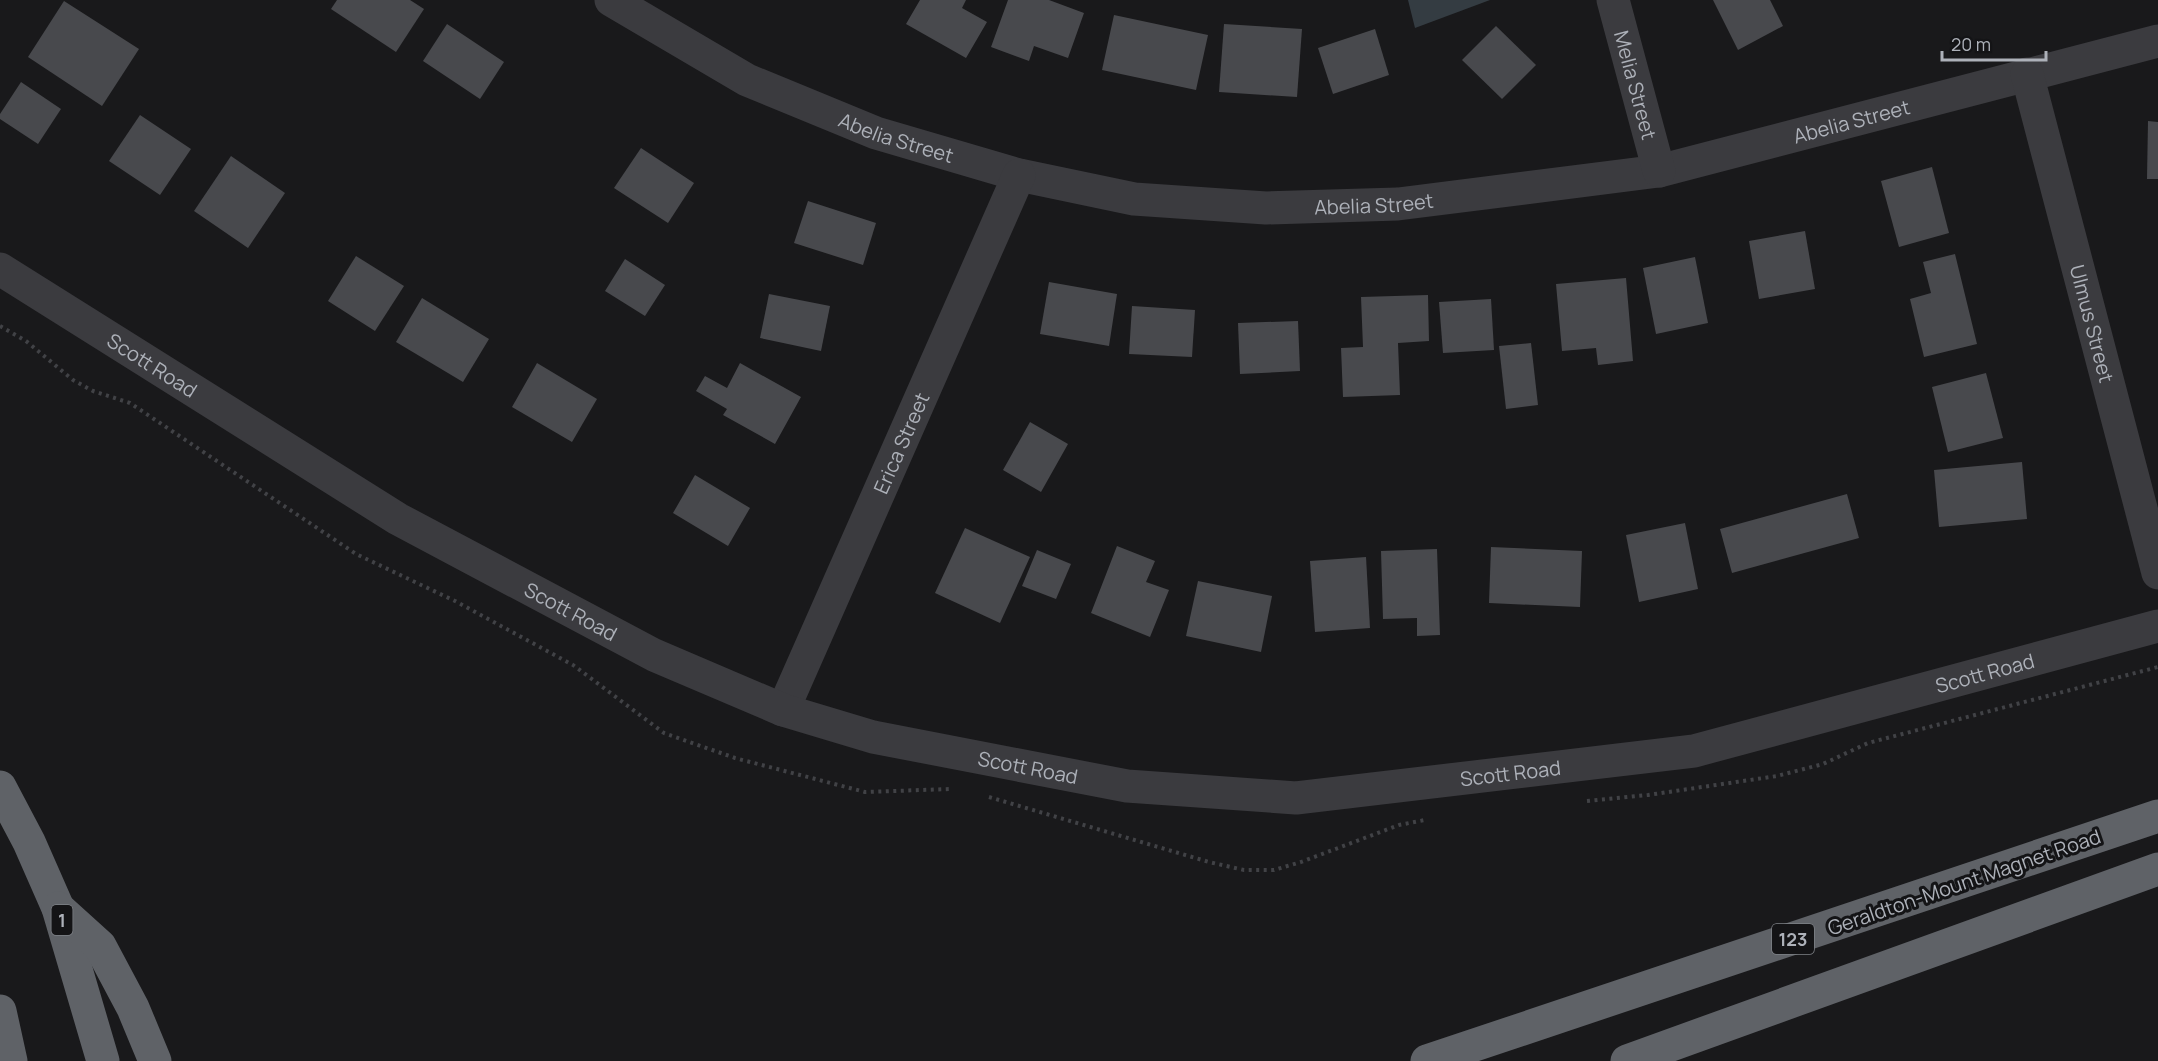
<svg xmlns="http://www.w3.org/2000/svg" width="2158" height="1061" font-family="Manrope,sans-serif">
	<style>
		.water { fill: #343c42 }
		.building { fill: #48494d }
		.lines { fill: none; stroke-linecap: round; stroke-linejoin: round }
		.path { stroke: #414246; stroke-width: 4; stroke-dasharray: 3 4.5; stroke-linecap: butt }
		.minor { stroke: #3b3b3f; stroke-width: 33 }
		.tertiary { stroke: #3b3b3f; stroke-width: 33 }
		.trunk { stroke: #5f6267; stroke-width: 33 }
		.labels { text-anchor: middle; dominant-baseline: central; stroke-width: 6; stroke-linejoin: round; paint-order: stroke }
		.shield { fill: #141416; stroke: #7f8288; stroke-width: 1.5 }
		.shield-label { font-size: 18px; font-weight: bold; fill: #adb1b9 }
		.street-label { font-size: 20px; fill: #adb1b9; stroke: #141416 }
	</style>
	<rect width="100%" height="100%" fill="#19191b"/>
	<polygon class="water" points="1408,0 1490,0 1415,28"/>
	<g class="building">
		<polygon points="337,0 410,0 424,9 396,52 331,9"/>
		<polygon points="920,0 966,0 962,8 987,22 966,58 906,24"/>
		<polygon points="1008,0 1049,0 1084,13 1068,58 1034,46 1029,61 991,47"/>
		<polygon points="1713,0 1770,0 1783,26 1738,50"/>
		<polygon points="64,1 139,49 102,106 28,57"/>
		<polygon points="1114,15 1208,35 1196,90 1102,70"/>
		<polygon points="447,24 504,62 480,99 423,61"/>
		<polygon points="1224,24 1302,29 1297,97 1219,92"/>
		<polygon points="1496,26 1536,65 1502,99 1462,60"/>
		<polygon points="1375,29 1389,75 1333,94 1318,48"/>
		<polygon points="21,82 61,109 38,144 0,119 0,114"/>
		<polygon points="140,115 191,149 160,195 109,161"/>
		<polygon points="2148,121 2158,122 2158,179 2147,179"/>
		<polygon points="641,148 694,183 668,223 614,188"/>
		<polygon points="231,156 285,193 248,248 194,211"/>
		<polygon points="1932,167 1949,233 1899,247 1881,181"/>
		<polygon points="808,201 876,223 863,265 794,243"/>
		<polygon points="1805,231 1815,289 1759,299 1749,241"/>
		<polygon points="1955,254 1977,344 1924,357 1910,299 1931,293 1923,262"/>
		<polygon points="356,256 404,286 375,331 328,301"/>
		<polygon points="1695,257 1708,323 1656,334 1643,268"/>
		<polygon points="625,259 665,285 645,316 605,291"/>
		<polygon points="1626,278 1633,361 1598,365 1596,348 1562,351 1556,284"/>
		<polygon points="1049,282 1117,294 1109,346 1040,334"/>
		<polygon points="769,294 830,306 821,351 760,338"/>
		<polygon points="1428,295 1429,341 1398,343 1400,395 1343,397 1341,348 1363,347 1361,297"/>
		<polygon points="422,298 489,339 463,382 396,342"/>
		<polygon points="1491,299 1494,350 1443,353 1439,302"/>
		<polygon points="1132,306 1195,310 1192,357 1129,354"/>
		<polygon points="1298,321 1300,371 1240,374 1238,323"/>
		<polygon points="1531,343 1538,405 1506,409 1499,346"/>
		<polygon points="537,363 597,399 572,442 512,407"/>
		<polygon points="740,363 801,397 775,444 723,415 727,409 696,391 705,376 727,388"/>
		<polygon points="1986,373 2003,438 1948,452 1932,387"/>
		<polygon points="1030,422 1068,444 1041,492 1003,470"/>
		<polygon points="2022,462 2027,519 1939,527 1934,470"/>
		<polygon points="695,475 750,508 728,546 673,513"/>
		<polygon points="1847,494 1859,538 1732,573 1720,529"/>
		<polygon points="1685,523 1698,589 1639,602 1626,535"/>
		<polygon points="965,528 1030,557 1000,623 935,593"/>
		<polygon points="1117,546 1155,561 1146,582 1169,590 1150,637 1091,613"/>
		<polygon points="1491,547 1582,551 1580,607 1489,603"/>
		<polygon points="1437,549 1440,635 1417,636 1417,618 1383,619 1381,551"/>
		<polygon points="1037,550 1071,564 1056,599 1022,586"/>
		<polygon points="1366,557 1370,628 1315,632 1310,561"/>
		<polygon points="1198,581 1272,596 1261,652 1186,636"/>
	</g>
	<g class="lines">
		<g class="path">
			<polyline points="0,326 26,341 73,380 93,391 130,403 356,554 455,601 573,665 664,733 735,758 865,792 950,789"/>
			<polyline points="989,797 1209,862 1244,870 1274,870 1301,862 1399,825 1425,820"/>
			<polyline points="1587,801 1648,795 1777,776 1823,764 1868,743 2158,667"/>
		</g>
		<g class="minor">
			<path id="s1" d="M611 0 747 80 876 133 1019 175 1134 199 1266 208 1398 204 1659 171 2158 41"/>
			<path id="s2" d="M1613 0 1659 171"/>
			<path id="s3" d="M2027 74 2158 573"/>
			<path id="s4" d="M783 710 1019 175"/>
		</g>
		<path class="tertiary" id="s5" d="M0 269 398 519 654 655 783 710 873 737 1127 786 1296 798 1694 751 2158 626"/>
		<g class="trunk">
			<polyline points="0,787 29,842 58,908 103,1061"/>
			<polyline points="58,908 100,946 133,1008 155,1061"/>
			<polyline points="0,1011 11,1061"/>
			<polyline points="1427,1061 2158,816"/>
			<polyline points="1627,1061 2158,869"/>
		</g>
	</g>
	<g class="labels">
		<g class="shield">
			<rect x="51.5" y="905" width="21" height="30" rx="4.5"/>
			<rect x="1772" y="924" width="42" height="30" rx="4.5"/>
		</g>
		<g class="shield-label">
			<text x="62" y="920">1</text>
			<text x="1793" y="939">123</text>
		</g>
		<g class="street-label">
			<text stroke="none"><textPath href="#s2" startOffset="88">Melia Street</textPath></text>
			<text stroke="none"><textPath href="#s1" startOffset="1290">Abelia Street</textPath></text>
			<text stroke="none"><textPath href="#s1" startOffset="318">Abelia Street</textPath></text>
			<text stroke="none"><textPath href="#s1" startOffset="804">Abelia Street</textPath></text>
			<text stroke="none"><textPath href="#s3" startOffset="258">Ulmus Street</textPath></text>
			<text stroke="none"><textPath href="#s5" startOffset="180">Scott Road</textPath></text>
			<text stroke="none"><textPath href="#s4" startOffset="292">Erica Street</textPath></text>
			<text stroke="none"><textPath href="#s5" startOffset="666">Scott Road</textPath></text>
			<text stroke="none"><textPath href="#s5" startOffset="2124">Scott Road</textPath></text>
			<text stroke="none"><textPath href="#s5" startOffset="1152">Scott Road</textPath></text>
			<text stroke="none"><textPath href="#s5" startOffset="1638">Scott Road</textPath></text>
			<text transform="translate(1964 882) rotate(-19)">Geraldton-Mount Magnet Road</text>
		</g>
	</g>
	<path d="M1942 51v9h104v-9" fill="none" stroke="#adb1b9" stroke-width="3"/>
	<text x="1951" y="51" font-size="18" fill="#adb1b9" stroke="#141416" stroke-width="4.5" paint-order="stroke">20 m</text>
</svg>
